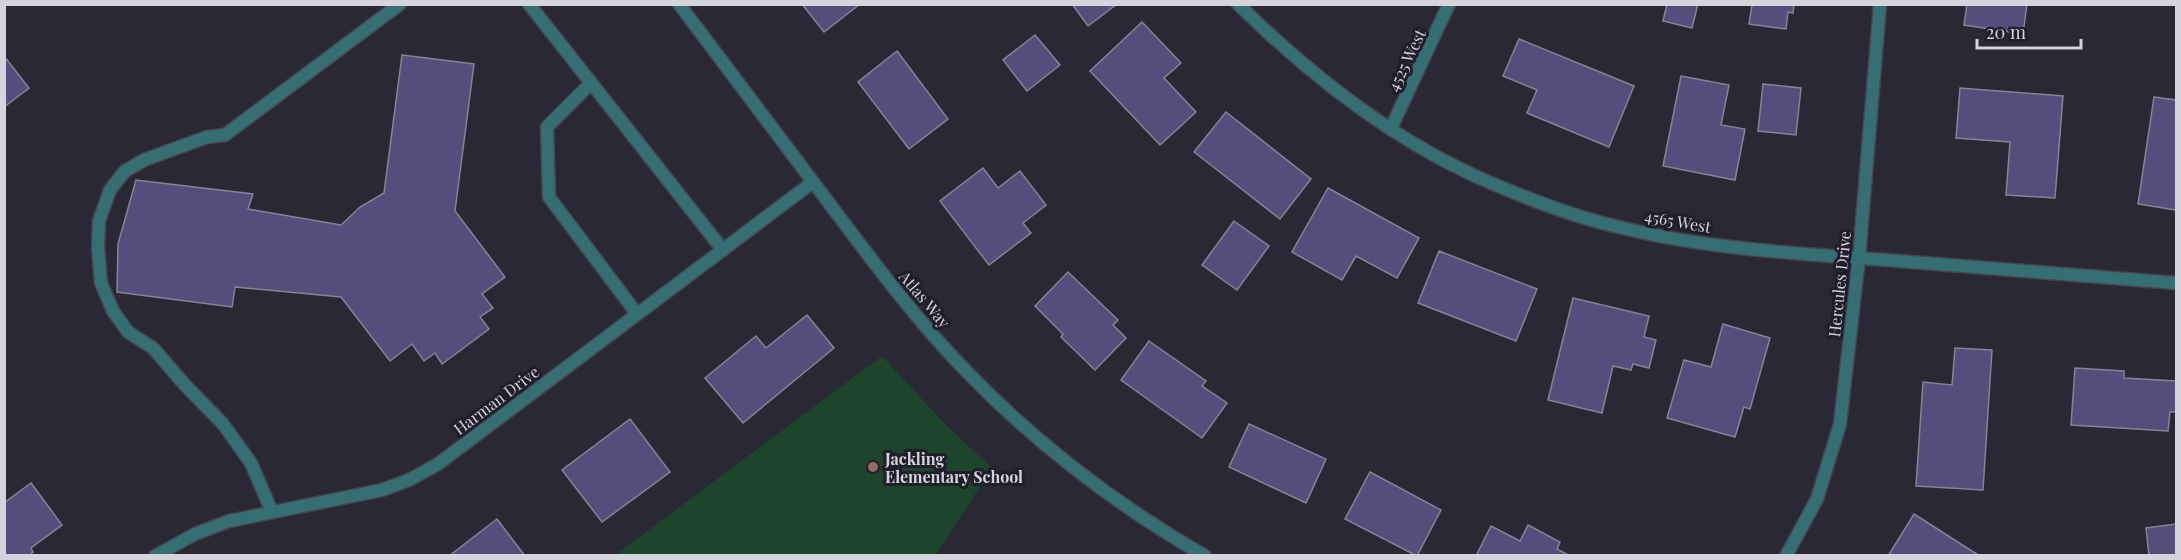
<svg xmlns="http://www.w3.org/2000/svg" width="2181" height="560" font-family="'Playfair Display',serif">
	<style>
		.green { fill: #1d452b }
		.building { fill: #554e7d; stroke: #868493; stroke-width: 1.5 }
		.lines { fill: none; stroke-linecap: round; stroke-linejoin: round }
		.lane-casing { stroke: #45444f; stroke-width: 15 }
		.street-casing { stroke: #45444f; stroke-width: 15 }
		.lane { stroke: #356f73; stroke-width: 12 }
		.street { stroke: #356f73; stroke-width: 12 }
		.education-dot { fill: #8d6e63; stroke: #1f1e2a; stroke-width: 2 }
		.labels { text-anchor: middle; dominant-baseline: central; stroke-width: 6; stroke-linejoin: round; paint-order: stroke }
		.street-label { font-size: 16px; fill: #d5d4dc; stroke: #1f1e2a }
		.poi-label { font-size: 16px; font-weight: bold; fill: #d5d4dc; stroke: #1f1e2a; text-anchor: start }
	</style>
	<rect width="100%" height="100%" fill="#292834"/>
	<polygon class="green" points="882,356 946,425 992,468 936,555 615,555"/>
	<g class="building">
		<polygon points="802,4 860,4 824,32"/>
		<polygon points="1072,4 1117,4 1088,26"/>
		<polygon points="1667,4 1698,4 1692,28 1663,21"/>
		<polygon points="1747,4 1794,4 1793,13 1788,12 1786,29 1749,24 1752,5"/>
		<polygon points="1967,4 2027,4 2023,34 1964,25"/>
		<polygon points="1142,22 1181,63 1164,78 1196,112 1160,145 1090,71"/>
		<polygon points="1035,35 1060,65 1027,91 1003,60"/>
		<polygon points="1519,39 1634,86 1609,147 1527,113 1537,90 1503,76"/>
		<polygon points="897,51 948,119 909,149 858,82"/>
		<polygon points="402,55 474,64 455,211 505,277 482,294 493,308 480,317 489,329 442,364 435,353 424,361 412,344 390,361 341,297 235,287 232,307 117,292 118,244 136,180 253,194 248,209 341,225 360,207 384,193"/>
		<polygon points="4,56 29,88 4,107"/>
		<polygon points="1681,76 1729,85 1721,125 1745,129 1735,180 1663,166"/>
		<polygon points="1763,84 1801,88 1796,135 1758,131"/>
		<polygon points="1960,88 2063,96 2055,198 2006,195 2010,142 1956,138"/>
		<polygon points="2154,97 2176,100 2176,210 2138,204"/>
		<polygon points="1226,112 1311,179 1280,219 1194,152"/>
		<polygon points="983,168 998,188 1020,171 1046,205 1023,223 1031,233 989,265 940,201"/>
		<polygon points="1328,188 1419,238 1397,278 1356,256 1342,280 1292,252"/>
		<polygon points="1234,221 1269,246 1237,290 1202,265"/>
		<polygon points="1439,251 1537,289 1516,341 1418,303"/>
		<polygon points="1068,272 1118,320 1113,325 1126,338 1095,370 1061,337 1063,334 1035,306"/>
		<polygon points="1573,298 1649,316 1644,337 1656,340 1649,368 1633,364 1631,370 1613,366 1602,413 1548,400"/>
		<polygon points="807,315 834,348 743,423 705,378 756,336 766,348"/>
		<polygon points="1723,324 1770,338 1750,409 1744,407 1735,437 1667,418 1684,360 1711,367"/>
		<polygon points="1149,341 1206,381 1202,386 1227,403 1202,438 1121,380"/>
		<polygon points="1955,348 1992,350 1983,490 1916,486 1923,382 1952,385"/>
		<polygon points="2075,368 2124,371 2124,378 2176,381 2176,412 2170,412 2168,431 2071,425"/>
		<polygon points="630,419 670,472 602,522 562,470"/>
		<polygon points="1249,424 1326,459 1306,503 1229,467"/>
		<polygon points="1370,472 1441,510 1417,556 1345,519"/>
		<polygon points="31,483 62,525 31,548 33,552 29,556 4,556 4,503"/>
		<polygon points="1914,514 1978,555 1977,556 1888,556"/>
		<polygon points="497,519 525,556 449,556"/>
		<polygon points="2176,524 2176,556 2149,556 2146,528"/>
		<polygon points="1528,525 1560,542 1557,549 1570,556 1476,556 1491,526 1520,541"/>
	</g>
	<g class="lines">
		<g class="lane-casing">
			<g id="lane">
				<polyline points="529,4 723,250"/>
				<polyline points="591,83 547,127 549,197 637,314"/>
				<polyline points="272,512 251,463 223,424 185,385 153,348 128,332 113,311 101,283 98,248 99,221 110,190 125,171 144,160 207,137 225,135 400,4"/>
			</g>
		</g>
		<g class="street-casing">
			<g id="street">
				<path d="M679 4C731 73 783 142 835 211 877 267 919 323 968 373 1038 445 1118 506 1205 556"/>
				<path d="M1238 4C1315 80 1402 148 1503 188 1541 204 1582 219 1623 228 1711 250 1808 254 1899 261 1991 268 2084 276 2176 283"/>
				<polyline points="1391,128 1449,4"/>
				<polyline points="155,556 195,534 229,521 382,490 409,480 438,464 813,182"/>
				<polyline points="1786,556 1817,499 1840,424 1859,258 1880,4"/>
			</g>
		</g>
		<use href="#lane" class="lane"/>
		<use href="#street" class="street"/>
	</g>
	<circle class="education-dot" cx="873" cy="467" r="6"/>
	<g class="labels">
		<g class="street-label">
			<text transform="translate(1406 60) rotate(-64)">4525 West</text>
			<text transform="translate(1678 221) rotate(10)">4565 West</text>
			<text transform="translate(1839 284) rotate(-84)">Hercules Drive</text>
			<text transform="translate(925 299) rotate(50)">Atlas Way</text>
			<text transform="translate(496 400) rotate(-37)">Harman Drive</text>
		</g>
		<g class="poi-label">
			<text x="885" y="458">Jackling<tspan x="885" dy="18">Elementary School</tspan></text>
		</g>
	</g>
	<rect width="2181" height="560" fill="none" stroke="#d5d4dc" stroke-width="12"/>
	<path d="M1977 39v9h104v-9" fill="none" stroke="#d5d4dc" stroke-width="3"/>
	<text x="1986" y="39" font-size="18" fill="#d5d4dc" stroke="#1f1e2a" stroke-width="4.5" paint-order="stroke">20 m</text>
</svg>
